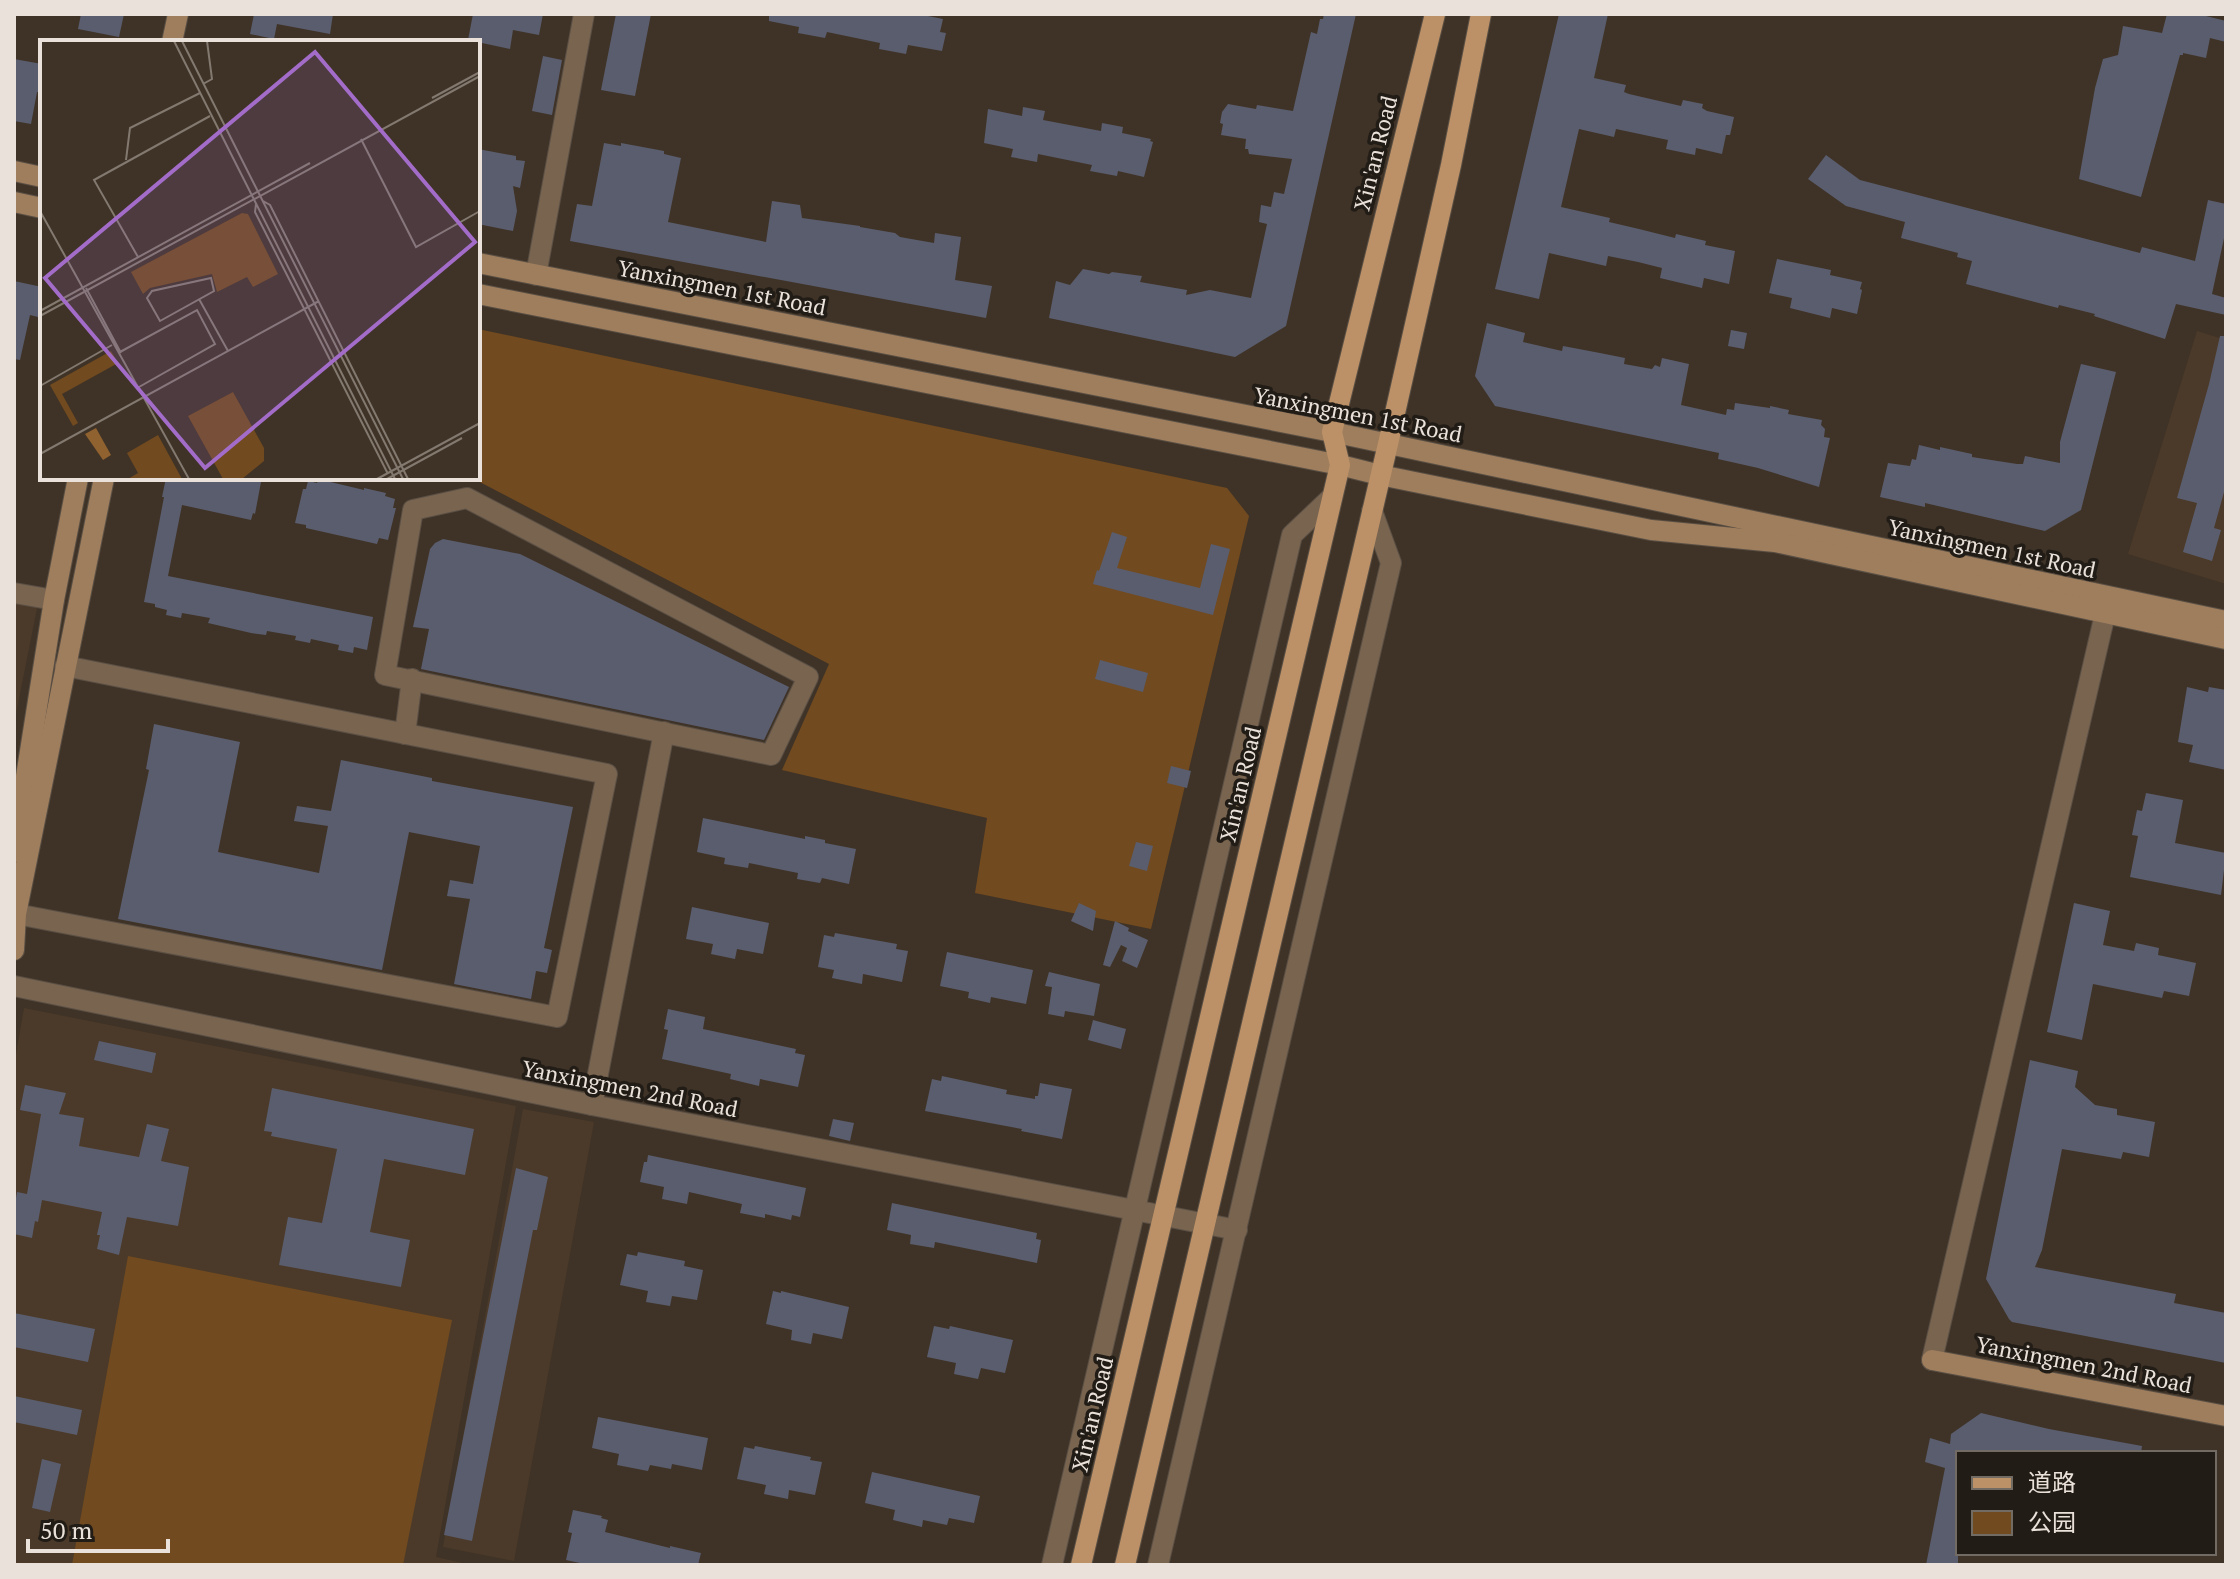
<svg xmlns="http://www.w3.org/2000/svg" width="2240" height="1579" font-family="'PT Serif','Noto Sans SC',serif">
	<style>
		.built { fill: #4b3a29 }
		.green { fill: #714a1f }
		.building { fill: #5a5d6e }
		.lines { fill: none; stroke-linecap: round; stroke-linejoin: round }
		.street-casing { stroke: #5a4f44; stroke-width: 22 }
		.secondary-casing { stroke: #5a4f44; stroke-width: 22 }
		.primary-casing { stroke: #5a4f44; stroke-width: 22 }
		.street { stroke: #796450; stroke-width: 20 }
		.secondary { stroke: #9f7e5d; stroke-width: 20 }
		.primary { stroke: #bc9167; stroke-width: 20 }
		.labels { text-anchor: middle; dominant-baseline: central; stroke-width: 7; stroke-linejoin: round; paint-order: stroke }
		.street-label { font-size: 22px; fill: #eae2da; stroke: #211c16 }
		.inset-road { fill: none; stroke: #83796f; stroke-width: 2 }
		.view { fill: #a26cc8; fill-opacity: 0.15; stroke: #a26cc8; stroke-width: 4 }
		.inset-edge { fill: none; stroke: #eae2da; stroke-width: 4 }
	</style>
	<rect width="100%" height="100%" fill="#3f3327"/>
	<g class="built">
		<polygon points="2197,331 2226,340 2226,584 2128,554"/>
		<polygon points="14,598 38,603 14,724"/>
		<polygon points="24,1008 516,1106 436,1557 471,1565 14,1565 14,1066"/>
		<polygon points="523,1109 594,1122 514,1561 443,1547"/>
	</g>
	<g class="green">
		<polygon points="478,329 1227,488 1249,516 1151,929 975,893 987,818 782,770 829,664 472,478 478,478"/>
		<polygon points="128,1256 452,1320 403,1565 72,1565"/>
	</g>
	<g class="building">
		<polygon points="81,14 124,14 119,37 78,29"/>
		<polygon points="254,14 333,14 330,34 277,24 274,39 250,34"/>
		<polygon points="473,14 543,14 539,35 513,30 510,49 468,40"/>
		<polygon points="616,14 651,14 635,96 601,90"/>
		<polygon points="769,14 918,14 943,19 940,32 946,33 942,51 908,45 906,54 879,49 880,43 827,32 825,38 798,33 799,27 769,21"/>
		<polygon points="1324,14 1356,14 1286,326 1235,357 1049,318 1056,281 1070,285 1083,269 1109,274 1112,272 1142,276 1140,282 1187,290 1186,295 1210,290 1251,298 1267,224 1259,222 1261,205 1271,207 1274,192 1284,194 1292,159 1249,154 1248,149 1245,149 1246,139 1221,135 1223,124 1220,123 1222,112 1228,104 1256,109 1257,105 1293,111 1311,32 1317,34 1320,19 1323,19"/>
		<polygon points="1559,14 1608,14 1594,78 1626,85 1624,92 1629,94 1681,106 1683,100 1703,104 1702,108 1707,111 1734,117 1730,135 1726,135 1722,154 1696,148 1695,155 1666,149 1668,140 1616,129 1614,137 1579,129 1561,207 1610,218 1609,222 1639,229 1675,238 1676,234 1706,241 1705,245 1735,251 1729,284 1704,278 1702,288 1660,278 1662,268 1638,262 1608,256 1606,266 1549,253 1539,299 1495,289"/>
		<polygon points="2167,14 2198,14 2226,21 2226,42 2210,38 2206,58 2183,53 2183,55 2180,55 2141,197 2079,179 2095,88 2103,59 2118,55 2123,26 2162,33"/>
		<polygon points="543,56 562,60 552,115 532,111"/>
		<polygon points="14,59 42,64 42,93 37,92 31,124 14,121"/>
		<polygon points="1023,107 1045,111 1043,120 1101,131 1102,123 1123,127 1122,133 1151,139 1150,141 1153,142 1144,177 1118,171 1117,176 1090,171 1092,165 1038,154 1037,162 1011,157 1013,149 984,143 988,109 1022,116"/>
		<polygon points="604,143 621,146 621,143 648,148 664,151 664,154 681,158 668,222 766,242 772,201 800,205 802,218 860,226 860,227 895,233 900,237 934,243 935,233 961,237 955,280 992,286 986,318 570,241 577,204 592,206"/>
		<polygon points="478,149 516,156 516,160 525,161 520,188 513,186 517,211 513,231 478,224"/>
		<polygon points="1826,155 1860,180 2140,253 2142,247 2195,261 2208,200 2226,204 2226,229 2212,294 2226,298 2226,315 2176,304 2165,339 2094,316 2095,314 2059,305 2058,308 1966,284 1972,261 1957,257 1958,253 1901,238 1905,222 1846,206 1808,179"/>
		<polygon points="1777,259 1831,270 1830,275 1862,282 1860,289 1862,290 1857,314 1832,308 1830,318 1790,308 1792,298 1769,293"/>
		<polygon points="14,281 42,287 42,318 30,315 20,360 14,359"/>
		<polygon points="1487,323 1525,333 1523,342 1562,351 1563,346 1600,353 1625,358 1624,364 1652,369 1655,365 1660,367 1662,358 1689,364 1681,405 1726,415 1727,409 1734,410 1735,403 1770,408 1770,406 1789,410 1788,414 1822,420 1821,425 1825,429 1824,437 1830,438 1819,487 1758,468 1718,459 1719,453 1495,406 1475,376"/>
		<polygon points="1731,330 1747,333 1744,349 1728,346"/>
		<polygon points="2220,336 2226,336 2226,485 2214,528 2221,530 2212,561 2183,552 2197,503 2177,498 2209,384"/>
		<polygon points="2081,364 2116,372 2081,510 2045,531 1925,503 1925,507 1880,497 1888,463 1910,466 1912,459 1916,460 1919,445 1940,450 1940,447 1972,454 1972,457 2017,464 2023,464 2025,456 2060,463 2060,442"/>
		<polygon points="166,478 261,478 261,482 255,514 253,513 251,520 182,505 168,576 373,617 367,650 354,647 353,653 338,650 339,645 311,639 310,643 295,640 296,636 267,631 266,635 251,633 208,623 210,618 182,613 181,618 166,615 167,610 155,607 155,604 144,602 164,497 162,497"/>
		<polygon points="318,479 364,490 364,488 386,493 385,496 395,499 393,508 396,508 388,540 379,538 377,544 306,528 306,525 295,523 303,489 306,489 308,481 317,483"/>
		<polygon points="1112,532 1127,537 1117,568 1200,588 1211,544 1230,549 1213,615 1093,584 1097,570 1099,571"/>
		<polygon points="443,539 520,554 789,687 764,740 421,669 429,629 413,627 430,549 435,543"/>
		<polygon points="1100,660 1148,673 1143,692 1095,679"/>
		<polygon points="2187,687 2208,692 2209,687 2226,690 2226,770 2189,762 2193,745 2178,742"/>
		<polygon points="154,724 240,742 218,852 319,873 328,826 294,821 297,806 331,811 341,760 432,778 432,781 573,807 544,948 552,950 547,973 536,971 531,999 454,984 470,899 447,896 450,880 473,884 480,846 409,832 382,970 118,919 149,770 146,769"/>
		<polygon points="1171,766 1191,771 1187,788 1167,783"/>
		<polygon points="2146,793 2183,800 2175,843 2226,853 2221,895 2130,877 2138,836 2132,835 2137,810 2142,811"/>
		<polygon points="703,818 805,839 805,836 825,840 825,843 856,849 849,884 822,878 820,883 797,879 798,873 749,863 748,868 724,864 725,858 697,852"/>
		<polygon points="1136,842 1153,846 1147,871 1129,866"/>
		<polygon points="1079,903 1096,911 1093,931 1071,921"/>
		<polygon points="2074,903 2110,911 2103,945 2134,951 2136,943 2159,948 2158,955 2196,963 2189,996 2164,991 2162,998 2093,984 2082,1040 2047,1032"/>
		<polygon points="692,907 769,923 763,954 737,949 735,959 711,954 713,944 686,939"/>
		<polygon points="1115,921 1129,928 1128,931 1148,940 1137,968 1122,961 1127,948 1121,945 1110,967 1103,965"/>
		<polygon points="835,933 897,944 896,949 908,951 902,982 863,974 862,984 832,978 834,970 818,967 824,935 834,937"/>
		<polygon points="947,952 1033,970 1026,1004 991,997 990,1003 968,998 969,992 940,986"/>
		<polygon points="1049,972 1100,984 1094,1016 1065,1011 1064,1017 1048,1014 1052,987 1045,986"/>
		<polygon points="668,1009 705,1017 703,1029 796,1049 795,1053 805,1055 798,1087 760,1079 759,1086 730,1079 731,1074 662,1059 668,1030 664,1029"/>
		<polygon points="1093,1020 1126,1029 1121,1049 1088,1040"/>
		<polygon points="99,1041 156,1053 152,1073 94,1060"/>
		<polygon points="2030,1060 2078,1071 2075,1087 2095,1105 2117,1109 2117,1115 2155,1122 2149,1157 2123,1152 2121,1159 2062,1149 2042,1250 2035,1267 2176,1294 2174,1303 2226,1313 2226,1363 2012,1322 2009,1319 1986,1279"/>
		<polygon points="942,1076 1007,1090 1006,1094 1035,1099 1035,1096 1038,1096 1040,1083 1072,1089 1062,1139 1021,1131 1022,1129 925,1111 932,1079 941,1081"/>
		<polygon points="25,1085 66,1093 59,1114 84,1118 79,1146 139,1157 147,1124 169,1129 161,1161 189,1167 178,1226 127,1217 119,1255 97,1249 100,1235 97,1235 102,1212 42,1200 38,1222 35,1221 32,1238 14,1234 14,1210 17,1192 27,1194 41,1114 20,1110"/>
		<polygon points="272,1088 474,1129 465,1175 384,1159 370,1232 410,1240 401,1287 279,1265 288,1217 322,1223 337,1149 271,1136 272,1132 264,1131"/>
		<polygon points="833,1119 854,1123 850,1141 829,1136"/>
		<polygon points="648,1155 806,1188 800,1217 792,1215 791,1220 765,1214 765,1218 740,1213 742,1204 689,1192 687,1204 662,1199 664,1187 640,1182 644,1162 647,1162"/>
		<polygon points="516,1168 548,1177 537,1230 533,1230 472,1541 444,1535"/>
		<polygon points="892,1203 1037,1233 1036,1239 1041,1240 1037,1263 935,1242 934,1248 910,1244 911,1235 887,1230"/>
		<polygon points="638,1252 685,1261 684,1266 703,1270 697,1300 672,1296 670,1306 646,1302 648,1291 620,1285 627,1254 637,1256"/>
		<polygon points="773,1291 781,1293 781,1291 849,1307 842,1339 813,1333 811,1344 791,1340 792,1330 766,1324"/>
		<polygon points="14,1313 95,1329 88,1362 14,1347"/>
		<polygon points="934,1326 949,1329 950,1326 1013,1340 1005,1373 981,1368 978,1379 954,1374 956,1363 927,1357"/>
		<polygon points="14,1396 82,1410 77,1435 14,1422"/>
		<polygon points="1981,1413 2049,1429 2142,1446 2141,1453 1958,1453 1958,1565 1926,1565 1945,1468 1925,1462 1930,1438 1950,1444 1951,1434"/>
		<polygon points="598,1417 708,1438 702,1470 672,1464 671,1469 650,1465 648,1471 617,1465 619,1454 592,1448"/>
		<polygon points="755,1446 811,1457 810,1460 822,1462 815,1495 789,1490 788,1499 764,1494 766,1485 737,1479 744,1447 754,1449"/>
		<polygon points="42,1459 61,1464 50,1512 32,1508"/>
		<polygon points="872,1472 980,1496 974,1523 949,1518 947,1525 923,1520 922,1527 893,1520 895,1510 865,1503"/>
		<polygon points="573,1510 602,1516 601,1518 608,1520 605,1532 670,1548 670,1546 701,1553 698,1565 589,1565 566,1560 572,1533 568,1532"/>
	</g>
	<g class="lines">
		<g class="street-casing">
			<g id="street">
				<polyline points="536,275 584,14"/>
				<polygon points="467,498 808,677 771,755 385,675 413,510"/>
				<polyline points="14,593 54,600"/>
				<polyline points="405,734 412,679"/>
				<polyline points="16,914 557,1017 607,774 65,666"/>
				<polyline points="14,986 592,1105 1237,1230"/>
				<polyline points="592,1105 664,732"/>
				<polyline points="1932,1360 2109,597"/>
				<polyline points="1052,1565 1292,535 1332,497"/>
				<polyline points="1158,1565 1391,563 1372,511"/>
			</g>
		</g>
		<g class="secondary-casing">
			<g id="secondary">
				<polyline points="172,42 178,14"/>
				<polyline points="14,171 42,177"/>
				<polyline points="14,202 42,208"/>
				<polyline points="478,263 1332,432 2226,621"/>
				<polyline points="478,294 1340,465 1380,475 1651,530 1775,542 2226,639"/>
				<polyline points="14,852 54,600 78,478"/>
				<polyline points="14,950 16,914 104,478"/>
				<polyline points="1932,1360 2226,1416"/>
			</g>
		</g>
		<g class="primary-casing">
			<g id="primary">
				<polyline points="1081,1565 1340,465 1332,432 1435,14"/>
				<polyline points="1125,1565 1388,444 1451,165 1481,14"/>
			</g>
		</g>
		<use href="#street" class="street"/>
		<use href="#secondary" class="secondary"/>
		<use href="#primary" class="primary"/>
	</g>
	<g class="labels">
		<g class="street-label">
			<text transform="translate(1375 153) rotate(-76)">Xin'an Road</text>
			<text transform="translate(722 287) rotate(11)">Yanxingmen 1st Road</text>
			<text transform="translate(1358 414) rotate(11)">Yanxingmen 1st Road</text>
			<text transform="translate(1992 548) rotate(12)">Yanxingmen 1st Road</text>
			<text transform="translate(1240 784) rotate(-77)">Xin'an Road</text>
			<text transform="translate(630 1088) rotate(11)">Yanxingmen 2nd Road</text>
			<text transform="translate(2084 1364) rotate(11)">Yanxingmen 2nd Road</text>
			<text transform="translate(1092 1414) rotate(-77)">Xin'an Road</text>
		</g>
	</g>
	<g transform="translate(40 40)">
		<rect width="440" height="440" fill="#3f3327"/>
		<path d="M202 173 208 174 238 234 213 247 207 237 177 252 172 234 110 248 103 254 91 232ZM71 311 78 323 22 354 38 383 33 386 10 345ZM193 352 224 408V421L202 439H183L148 376ZM118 395 142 439H88L98 433 87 413Z" fill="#714a1f"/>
		<path d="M56 388 71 415 63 420 45 394Z" fill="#90622f"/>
		<path class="inset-road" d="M134 1 355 439M142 1 363 439M163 44 172 39 167 1M392 58 440 32M321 99 376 207 440 171M86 120 90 88 160 53M223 161 230 165 368 439M216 164 215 172 348 434M0 171 149 439M98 217 54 140 170 76M171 238 174 251 120 281 107 258 112 251ZM46 248 81 313M159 259 188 311M0 271 270 123M0 276 440 36M80 312 157 270 175 304 99 347M0 346 72 305M0 414 279 261M337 439 440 383M347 439 422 398"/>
		<path class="view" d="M275 12 435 202 165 428 5 238Z"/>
		<rect width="440" height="440" class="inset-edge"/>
	</g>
	<rect width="2240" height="1579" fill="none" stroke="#eae2da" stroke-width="32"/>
	<rect x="1956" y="1451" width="260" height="104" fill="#211c16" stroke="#716b64" stroke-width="2"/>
	<rect x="1972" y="1477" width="40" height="12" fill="#bc9167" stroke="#716b64" stroke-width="2"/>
	<text x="2028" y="1491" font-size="24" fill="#eae2da">道路</text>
	<rect x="1972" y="1511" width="40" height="24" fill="#714a1f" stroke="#716b64" stroke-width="2"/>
	<text x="2028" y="1531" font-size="24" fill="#eae2da">公园</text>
	<path d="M28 1539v12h140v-12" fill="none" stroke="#eae2da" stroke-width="4"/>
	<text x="40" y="1539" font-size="24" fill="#eae2da" stroke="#211c16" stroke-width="6" paint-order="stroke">50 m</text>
</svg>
